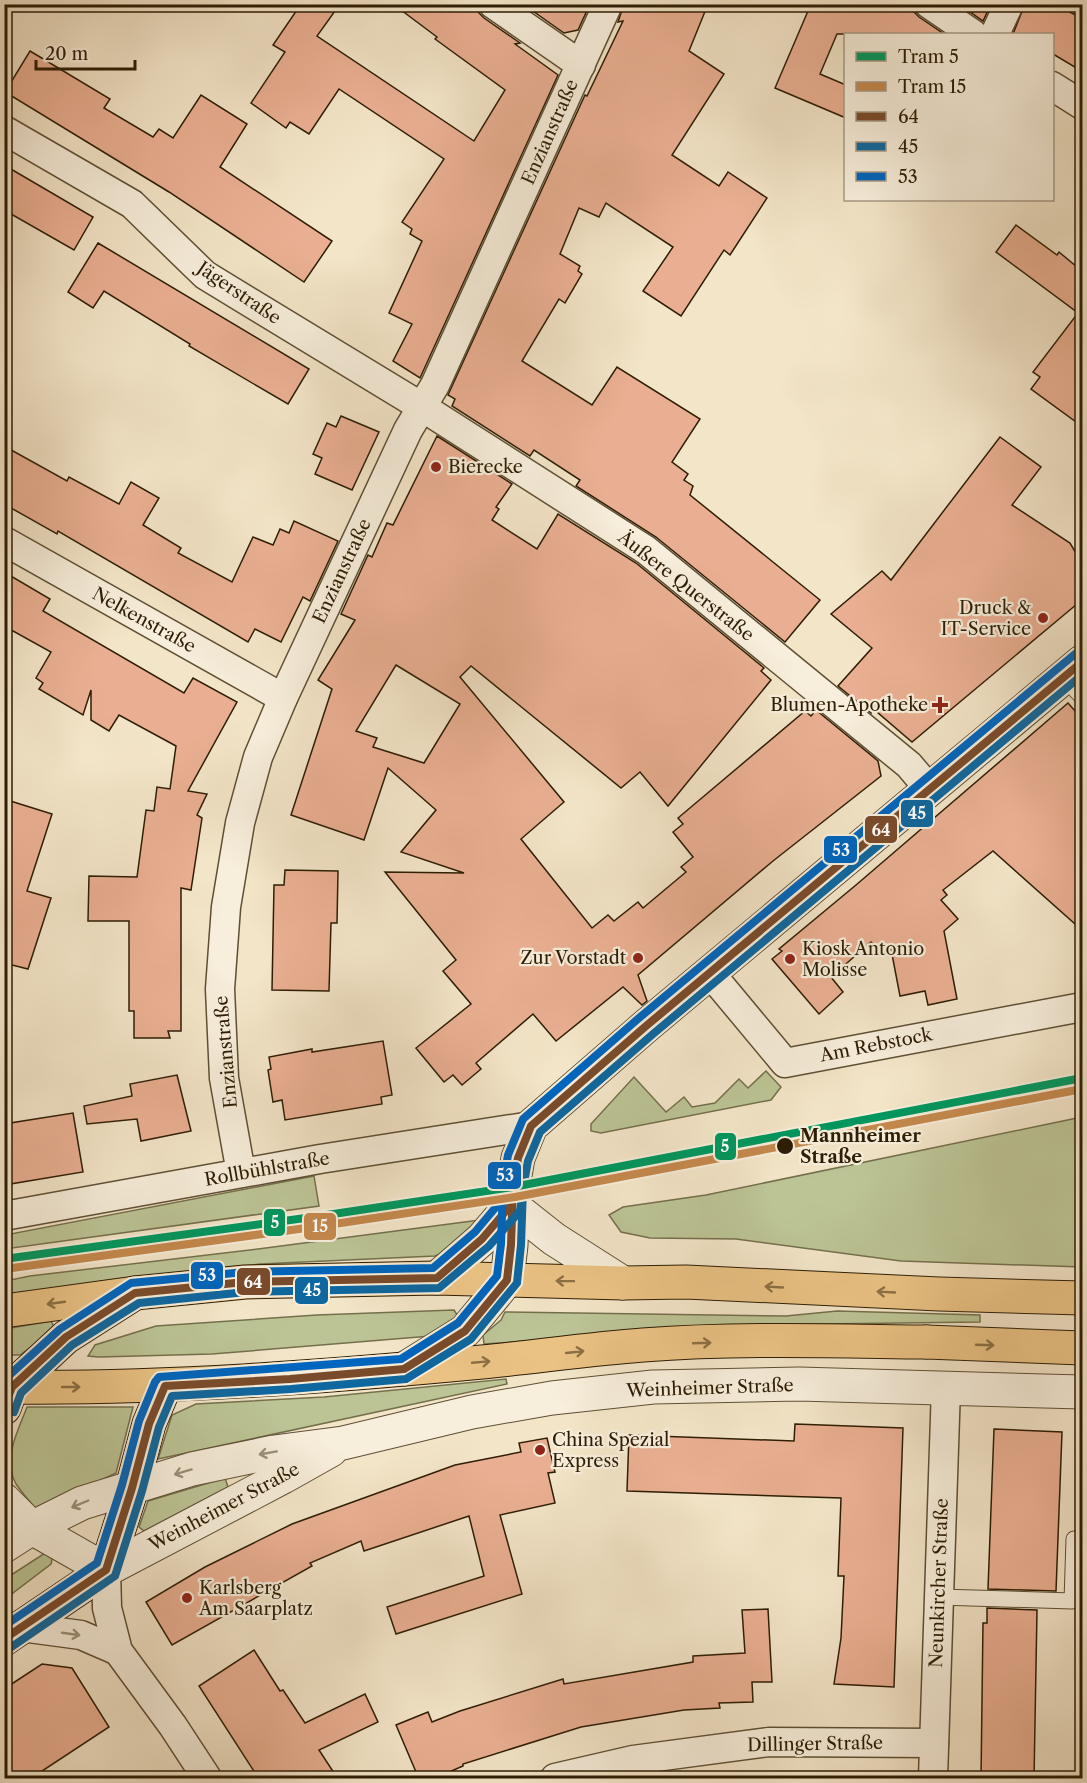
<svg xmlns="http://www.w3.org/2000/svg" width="1087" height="1783" font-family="'Libre Caslon Text',serif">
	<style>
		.green { fill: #bcc495; stroke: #74704c; stroke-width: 1.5 }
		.building { fill: #eaaf92; stroke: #2d1d04; stroke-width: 1.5; fill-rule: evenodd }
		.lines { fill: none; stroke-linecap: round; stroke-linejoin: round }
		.service-casing { stroke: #5e4f35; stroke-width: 17 }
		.minor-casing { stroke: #5e4f35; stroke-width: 31 }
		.tertiary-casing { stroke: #5e4f35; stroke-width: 35 }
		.secondary-casing { stroke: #2d1d04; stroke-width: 35 }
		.primary-casing { stroke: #2d1d04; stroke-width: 35 }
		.trunk-casing { stroke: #2d1d04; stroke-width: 35 }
		.service { stroke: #f7eedb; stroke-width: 15 }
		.minor { stroke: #f7eedb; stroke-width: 28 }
		.tertiary { stroke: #f7eedb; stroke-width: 33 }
		.secondary { stroke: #f7eedb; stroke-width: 33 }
		.primary { stroke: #eac284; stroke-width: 33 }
		.trunk { stroke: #eac284; stroke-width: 33 }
		.bus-1-casing { stroke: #f7eedb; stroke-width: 12 }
		.bus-2-casing { stroke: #f7eedb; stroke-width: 12 }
		.bus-3-casing { stroke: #f7eedb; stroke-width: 12 }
		.bus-1 { stroke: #7a4b2a; stroke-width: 8 }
		.bus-2 { stroke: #0e679f; stroke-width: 8 }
		.bus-3 { stroke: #0065bd; stroke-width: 8 }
		.tram-1-casing { stroke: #f7eedb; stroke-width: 12 }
		.tram-2-casing { stroke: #f7eedb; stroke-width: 12 }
		.tram-1 { stroke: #00975f; stroke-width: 8 }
		.tram-2 { stroke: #c4884c; stroke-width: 8 }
		.oneway { stroke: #8c7044 }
		.oneway2 { stroke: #9c907a }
		.poi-dot { fill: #8f2418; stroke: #f7eedb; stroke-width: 2 }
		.stop-dot { fill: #2d1d04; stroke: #f7eedb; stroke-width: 2 }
		.labels { text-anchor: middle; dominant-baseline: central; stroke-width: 4.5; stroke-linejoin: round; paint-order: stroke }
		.street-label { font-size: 18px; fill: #2d1d04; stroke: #f7eedb }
		.poi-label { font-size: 18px; fill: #2d1d04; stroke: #f7eedb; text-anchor: start }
		.stop-label { font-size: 18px; font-weight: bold; fill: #2d1d04; stroke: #f7eedb; text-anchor: start }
		.line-badge { stroke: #f7eedb; stroke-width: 2 }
		.badge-label { font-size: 16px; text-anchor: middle; font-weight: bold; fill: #fff }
	</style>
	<rect width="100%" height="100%" fill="#f3e5c8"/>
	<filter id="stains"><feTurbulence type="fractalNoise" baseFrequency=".00333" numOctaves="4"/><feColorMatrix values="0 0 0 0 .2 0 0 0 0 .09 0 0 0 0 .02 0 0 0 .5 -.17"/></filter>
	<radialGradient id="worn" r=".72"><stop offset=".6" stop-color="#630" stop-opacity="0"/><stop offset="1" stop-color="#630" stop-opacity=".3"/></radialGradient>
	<g class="green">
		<polygon points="766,1071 781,1087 771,1100 601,1133 591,1131 591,1124 634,1077 666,1112 684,1097 692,1107 715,1103 739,1079 748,1088"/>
		<polygon points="1082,1117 1082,1267 901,1261 736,1239 650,1238 621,1232 609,1215 623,1207 706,1195"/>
		<polygon points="314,1176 319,1206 5,1249 5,1235"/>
		<polygon points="480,1220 461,1245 435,1256 260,1264 32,1291 5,1296 5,1281 30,1276 258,1249"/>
		<polygon points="454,1310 459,1318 431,1336 212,1354 99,1357 88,1356 95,1345 156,1326 317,1315"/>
		<polygon points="837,1311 980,1315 980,1322 748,1325 484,1344 483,1335 501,1320 505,1312 786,1316"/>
		<polygon points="51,1321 55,1329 20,1355 5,1355 5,1329"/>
		<polygon points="506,1379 507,1384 158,1459 172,1415 196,1404 324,1397"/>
		<path d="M27 1407H133L116 1473 37 1510C30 1502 22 1493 16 1484 2 1459 18 1431 27 1407Z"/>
		<polygon points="225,1478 228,1487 144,1531 139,1527 148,1501"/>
		<polygon points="45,1553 53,1555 51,1564 5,1599 5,1579"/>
	</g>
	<g class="building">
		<polygon points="301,4 340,4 317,36 474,141 505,90 435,39 437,37 393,4 477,4 478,12 484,18 520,43 515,44 558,75 420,378 393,361 412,324 389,313 422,241 410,234 412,229 402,222 444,159 339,89 309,134 290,122 286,128 251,103 285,52 273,45"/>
		<polygon points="523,4 590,4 578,30 564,33"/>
		<polygon points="624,4 708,4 689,51 724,74 672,155 719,186 728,172 767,198 730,255 724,250 681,316 643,291 673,247 606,203 599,217 579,208 560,254 580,266 578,271 582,274 565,303 559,299 522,361 592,405 617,367 700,419 672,462 688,474 684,480 693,486 690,495 820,600 785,642 656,537 576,486 580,480 534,450 530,456 452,406 455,399 448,395 585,95 587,96 623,21 618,22"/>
		<polygon points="811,4 913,4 914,12 919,17 944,34 837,34 820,74 846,85 846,118 775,88"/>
		<polygon points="959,4 991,4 983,21"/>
		<polygon points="1025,4 1055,4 1083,19 1083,72 1053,54 1053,34 1013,34"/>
		<polygon points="30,51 110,99 104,108 153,137 159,129 173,138 201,95 247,124 220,167 332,241 304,282 169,192 5,92"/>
		<polygon points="4,165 93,217 74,250 4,210"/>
		<polygon points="1016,225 1057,255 1059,252 1083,272 1083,427 1031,389 1040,377 1033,372 1078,313 996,252"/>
		<polygon points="98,243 309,369 288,404 189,346 190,344 104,291 93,308 68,292"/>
		<polygon points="341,416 379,432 352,490 315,474 322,458 313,454 327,423 336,427"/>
		<path d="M437 436 512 484 496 507 499 509 492 520 537 549 558 514 636 563 764 668 761 671 771 680 668 806 640 772 621 788 471 666 460 677 564 802 521 839 592 928 608 915 614 921 638 902 643 908 686 872 681 867 693 857 673 832 683 824 678 818 805 711 811 716 816 710 878 761 881 776 773 861 638 975 647 1001 642 1005 623 987 556 1041 533 1014 476 1063 481 1069 462 1085 453 1075 444 1082 416 1048 471 1004 443 971 456 960 385 872 464 873 401 852 436 810 388 768 364 840 291 815 332 689 318 680 355 620 341 614 368 555 372 557 387 523 393 525ZM396 665 460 704 424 763 373 747 377 738 356 731Z"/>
		<polygon points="1000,437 1041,467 1012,505 1070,543 1083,565 1083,599 912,742 871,707 871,713 838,686 872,648 831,614 882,571 891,580"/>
		<polygon points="4,446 67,481 69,477 119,504 131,482 159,498 143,525 181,548 178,553 232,582 253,537 273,545 280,529 289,533 294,521 338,541 310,601 303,597 281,642 255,629 248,642 58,531 57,534 4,504"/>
		<polygon points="4,572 50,599 43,611 184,693 193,678 237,702 188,791 207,794 197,815 202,818 191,890 181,888 181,1031 168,1031 170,1038 134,1038 134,1011 129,1011 129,921 88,921 89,876 137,877 146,810 154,811 157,787 170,789 176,746 119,715 109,731 91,720 91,690 83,715 39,689 43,683 36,678 51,652 4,626"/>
		<polygon points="1068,703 1083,720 1083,931 993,851 943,890 947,895 941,900 958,919 944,931 957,999 928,1005 925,991 900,996 891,949 883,956 871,942 831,977 843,992 819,1014 772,959 782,951 779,949 856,885"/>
		<polygon points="4,799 52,814 27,891 51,898 28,969 4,963"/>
		<polygon points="285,870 338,871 337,923 331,923 329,991 272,990 274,885 284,885"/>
		<polygon points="383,1041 392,1095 381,1097 382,1104 285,1120 282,1100 273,1102 268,1070 271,1069 269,1057 312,1049 312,1052"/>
		<polygon points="177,1075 191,1131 141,1141 137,1119 87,1124 84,1106 132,1096 130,1084"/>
		<polygon points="73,1113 83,1172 4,1185 4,1124"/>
		<polygon points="795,1424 903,1428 894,1687 834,1684 841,1638 844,1576 838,1576 841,1498 627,1491 629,1435 794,1441"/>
		<polygon points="994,1429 1062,1432 1056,1591 988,1589"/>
		<polygon points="547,1438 555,1472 548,1473 555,1503 500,1515 522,1594 396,1634 387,1607 484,1576 469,1516 364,1551 361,1541 310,1563 312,1566 172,1645 146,1602 205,1567 292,1524 455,1465 521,1452 519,1443"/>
		<polygon points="987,1608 1037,1610 1034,1779 981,1779 983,1623 987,1623"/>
		<polygon points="768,1609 772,1682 752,1682 753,1702 719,1703 720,1708 684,1710 581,1727 463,1764 463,1766 433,1779 419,1779 396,1725 428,1712 432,1722 460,1711 563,1679 564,1684 693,1662 693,1656 745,1653 742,1610"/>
		<polygon points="254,1650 280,1691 283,1690 305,1723 365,1694 378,1722 319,1750 338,1779 259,1779 199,1686"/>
		<polygon points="42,1664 72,1668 109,1727 30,1779 4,1779 4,1689"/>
	</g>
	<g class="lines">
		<g class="service-casing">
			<g id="service">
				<polyline points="1064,678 1082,697"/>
				<polyline points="939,1597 1072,1601 1074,1539"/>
			</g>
		</g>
		<g class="minor-casing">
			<g id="minor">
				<polyline points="493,4 581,65"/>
				<polyline points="929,4 973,34"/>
				<polyline points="995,34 1009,4"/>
				<polyline points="1052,86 1082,105"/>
				<polyline points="4,130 132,204 205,275 422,407 646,550 909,765 930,790"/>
				<polyline points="4,541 283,698"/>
				<polyline points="710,973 785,1063 1082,1007"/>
				<polyline points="241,1173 224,1078 220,989 226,907 240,823 258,757 283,698 408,430 435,385 608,4"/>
				<polyline points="4,1216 320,1159 531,1126"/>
				<polyline points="106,1570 107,1608 118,1651 173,1726 207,1778"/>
				<polyline points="21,1627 81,1635 118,1651"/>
				<polyline points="555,1778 633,1760 769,1742 934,1743"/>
				<polyline points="933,1778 946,1387"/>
			</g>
		</g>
		<g class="tertiary-casing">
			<g id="tertiary">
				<polyline points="511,1205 554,1239 623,1283"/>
				<polyline points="437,1278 482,1239 511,1205"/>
				<polyline points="404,1369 465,1331 507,1280 511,1245 513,1187 518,1158 531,1126 646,1026 1082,662"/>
				<polyline points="4,1500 32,1528 106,1570 283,1477 331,1450"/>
				<polyline points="4,1546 32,1528 82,1503 192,1469 274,1452 343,1443 472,1412 552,1398 653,1387 799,1384 1082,1392"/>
			</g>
		</g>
		<g class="secondary-casing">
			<g id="secondary">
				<polyline points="4,1408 12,1387 66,1337 135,1293"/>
				<polyline points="4,1639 106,1570 132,1488 149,1424 165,1386"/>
			</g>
		</g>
		<g class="primary-casing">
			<g id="primary">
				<polyline points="4,1311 135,1293 245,1282 437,1278 623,1283 686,1282 939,1294 1082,1298"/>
				<path d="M4 1387C164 1389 323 1377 482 1362 535 1357 589 1349 643 1345 737 1338 832 1341 926 1342"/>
			</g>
		</g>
		<g class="trunk-casing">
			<polyline id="trunk" points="926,1342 1082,1348"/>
		</g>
		<use href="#service" class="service"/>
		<use href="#minor" class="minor"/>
		<use href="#tertiary" class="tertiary"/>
		<use href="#secondary" class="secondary"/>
		<use href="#primary" class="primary"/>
		<use href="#trunk" class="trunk"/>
		<g class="bus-1-casing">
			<g id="bus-1">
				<polyline points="4,1407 12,1387 66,1337 135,1293 245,1282 437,1278 482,1239 511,1205 512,1197"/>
				<polyline points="4,1639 106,1570 132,1488 149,1424 165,1386 290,1379 404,1369 465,1331 507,1280 511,1245 513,1187 518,1158 531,1126 646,1026 1082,662"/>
			</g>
		</g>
		<g class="bus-2-casing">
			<g id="bus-2">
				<polyline points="14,1412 21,1393 72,1345 139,1303 246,1292 439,1288 489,1246 520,1211 522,1198"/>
				<polyline points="10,1648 115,1576 142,1491 159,1427 172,1396 291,1389 406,1379 471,1339 517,1283 521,1245 523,1188 528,1161 540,1132 653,1034 1082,675"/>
			</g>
		</g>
		<g class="bus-3-casing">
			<g id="bus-3">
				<polyline points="4,1380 60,1329 131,1283 245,1272 433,1268 475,1232 501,1201 502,1196"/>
				<polyline points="4,1626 97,1563 122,1485 139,1421 155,1382 159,1377 401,1359 458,1323 497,1276 501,1244 503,1185 508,1155 523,1119 639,1018 1075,654"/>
			</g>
		</g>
		<use href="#bus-1" class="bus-1"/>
		<use href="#bus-2" class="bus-2"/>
		<use href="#bus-3" class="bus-3"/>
		<g class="tram-1-casing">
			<polyline id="tram-1" points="4,1259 320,1216 513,1187 1082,1078"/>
		</g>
		<g class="tram-2-casing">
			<polyline id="tram-2" points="5,1269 321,1226 515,1197 1082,1089"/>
		</g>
		<use href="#tram-1" class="tram-1"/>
		<use href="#tram-2" class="tram-2"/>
	</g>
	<defs><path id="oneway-shaft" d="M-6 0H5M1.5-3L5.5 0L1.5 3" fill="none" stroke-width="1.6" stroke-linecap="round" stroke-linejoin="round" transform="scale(1.5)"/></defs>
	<g class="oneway">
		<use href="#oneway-shaft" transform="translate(565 1281) rotate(-179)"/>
		<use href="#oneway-shaft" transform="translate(774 1287) rotate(-177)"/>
		<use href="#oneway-shaft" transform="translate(886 1292) rotate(-177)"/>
		<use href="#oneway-shaft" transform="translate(56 1303) rotate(172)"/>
		<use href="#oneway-shaft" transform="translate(702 1343) rotate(-2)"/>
		<use href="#oneway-shaft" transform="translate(985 1345) rotate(2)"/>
		<use href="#oneway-shaft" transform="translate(575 1352) rotate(-6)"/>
		<use href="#oneway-shaft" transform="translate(481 1362) rotate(-5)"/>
		<use href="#oneway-shaft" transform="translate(71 1387)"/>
	</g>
	<g class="oneway2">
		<use href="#oneway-shaft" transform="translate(268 1453) rotate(170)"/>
		<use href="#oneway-shaft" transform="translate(183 1472) rotate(163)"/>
		<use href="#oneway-shaft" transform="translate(80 1504) rotate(157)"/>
		<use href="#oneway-shaft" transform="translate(71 1634) rotate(8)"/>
	</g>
	<g class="poi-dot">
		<circle cx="436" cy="467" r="6"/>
		<circle cx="1043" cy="618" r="6"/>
		<path d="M937 696h6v6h6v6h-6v6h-6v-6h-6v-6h6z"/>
		<circle cx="638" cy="958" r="6"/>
		<circle cx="790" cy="959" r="6"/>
		<circle cx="540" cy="1450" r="6"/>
		<circle cx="187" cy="1598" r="6"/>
	</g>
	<circle class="stop-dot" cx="785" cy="1146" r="9"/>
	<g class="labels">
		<g class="street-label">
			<text transform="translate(550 132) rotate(-66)">Enzianstraße</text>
			<text transform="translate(239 293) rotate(34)">Jägerstraße</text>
			<text transform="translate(342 571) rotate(-65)">Enzianstraße</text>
			<text transform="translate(686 586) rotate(38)">Äußere Querstraße</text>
			<text transform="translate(144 620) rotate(29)">Nelkenstraße</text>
			<text transform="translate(876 1045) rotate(-11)">Am Rebstock</text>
			<text transform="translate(226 1052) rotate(-95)">Enzianstraße</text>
			<text transform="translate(267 1169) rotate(-10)">Rollbühlstraße</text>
			<text transform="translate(710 1388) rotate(-2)">Weinheimer Straße</text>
			<text transform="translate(224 1507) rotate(-28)">Weinheimer Straße</text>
			<text transform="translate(939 1583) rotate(-88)">Neunkircher Straße</text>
			<text transform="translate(815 1744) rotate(-1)">Dillinger Straße</text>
		</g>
		<g class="poi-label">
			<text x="448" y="467">Bierecke</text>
			<text x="1031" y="608" text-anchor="end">Druck &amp;<tspan x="1031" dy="21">IT-Service</tspan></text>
			<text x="928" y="705" text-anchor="end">Blumen-Apotheke</text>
			<text x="802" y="949">Kiosk Antonio<tspan x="802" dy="21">Molisse</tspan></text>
			<text x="626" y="958" text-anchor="end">Zur Vorstadt</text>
			<text x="552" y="1440">China Spezial<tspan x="552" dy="21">Express</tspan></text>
			<text x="199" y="1588">Karlsberg<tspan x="199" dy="21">Am Saarplatz</tspan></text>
		</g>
		<g class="stop-label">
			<text x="800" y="1136">Mannheimer<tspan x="800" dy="21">Straße</tspan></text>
		</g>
	</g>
	<g class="line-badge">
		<rect x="900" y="799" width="34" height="29" rx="6" fill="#0e679f"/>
		<rect x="864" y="815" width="34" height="29" rx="6" fill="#7a4b2a"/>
		<rect x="823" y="835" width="35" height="29" rx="6" fill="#0065bd"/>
		<rect x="714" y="1132" width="23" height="29" rx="6" fill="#00975f"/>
		<rect x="487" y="1161" width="35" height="29" rx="6" fill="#0065bd"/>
		<rect x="263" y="1208" width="23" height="29" rx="6" fill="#00975f"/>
		<rect x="303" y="1212" width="34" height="29" rx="6" fill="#c4884c"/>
		<rect x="190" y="1261" width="34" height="29" rx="6" fill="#0065bd"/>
		<rect x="236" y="1267" width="35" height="29" rx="6" fill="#7a4b2a"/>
		<rect x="294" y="1276" width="35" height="29" rx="6" fill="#0e679f"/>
	</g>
	<g class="badge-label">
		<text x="917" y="819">45</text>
		<text x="881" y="836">64</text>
		<text x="841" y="856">53</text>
		<text x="725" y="1152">5</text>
		<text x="505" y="1181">53</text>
		<text x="275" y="1228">5</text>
		<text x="320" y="1232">15</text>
		<text x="207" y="1281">53</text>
		<text x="253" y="1288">64</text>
		<text x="312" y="1296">45</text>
	</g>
	<rect width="1087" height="1783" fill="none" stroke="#f3e5c8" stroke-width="24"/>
	<rect x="6" y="6" width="1075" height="1771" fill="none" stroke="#2d1d04" stroke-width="3"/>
	<rect x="12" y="12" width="1063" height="1759" fill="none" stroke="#2d1d04" stroke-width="1.5"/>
	<rect x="844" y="33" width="210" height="168" fill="#f7eedb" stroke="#a69a85" stroke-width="1.5"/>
	<rect x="856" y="52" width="30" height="9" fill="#00975f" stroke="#a69a85" stroke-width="1.5"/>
	<text x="898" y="63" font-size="18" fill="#2d1d04">Tram 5</text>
	<rect x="856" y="82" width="30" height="9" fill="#c4884c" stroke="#a69a85" stroke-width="1.5"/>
	<text x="898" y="93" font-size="18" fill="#2d1d04">Tram 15</text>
	<rect x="856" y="112" width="30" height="9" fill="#7a4b2a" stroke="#a69a85" stroke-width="1.5"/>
	<text x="898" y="123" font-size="18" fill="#2d1d04">64</text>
	<rect x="856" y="142" width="30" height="9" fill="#0e679f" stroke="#a69a85" stroke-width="1.5"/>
	<text x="898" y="153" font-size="18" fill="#2d1d04">45</text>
	<rect x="856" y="172" width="30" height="9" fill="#0065bd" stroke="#a69a85" stroke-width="1.5"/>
	<text x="898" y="183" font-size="18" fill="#2d1d04">53</text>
	<path d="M36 60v9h99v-9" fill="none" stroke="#2d1d04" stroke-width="3"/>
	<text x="45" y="60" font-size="18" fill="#2d1d04" stroke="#f7eedb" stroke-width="4.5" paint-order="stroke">20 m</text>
	<rect width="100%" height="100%" filter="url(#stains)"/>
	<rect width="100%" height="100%" fill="url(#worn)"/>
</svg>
